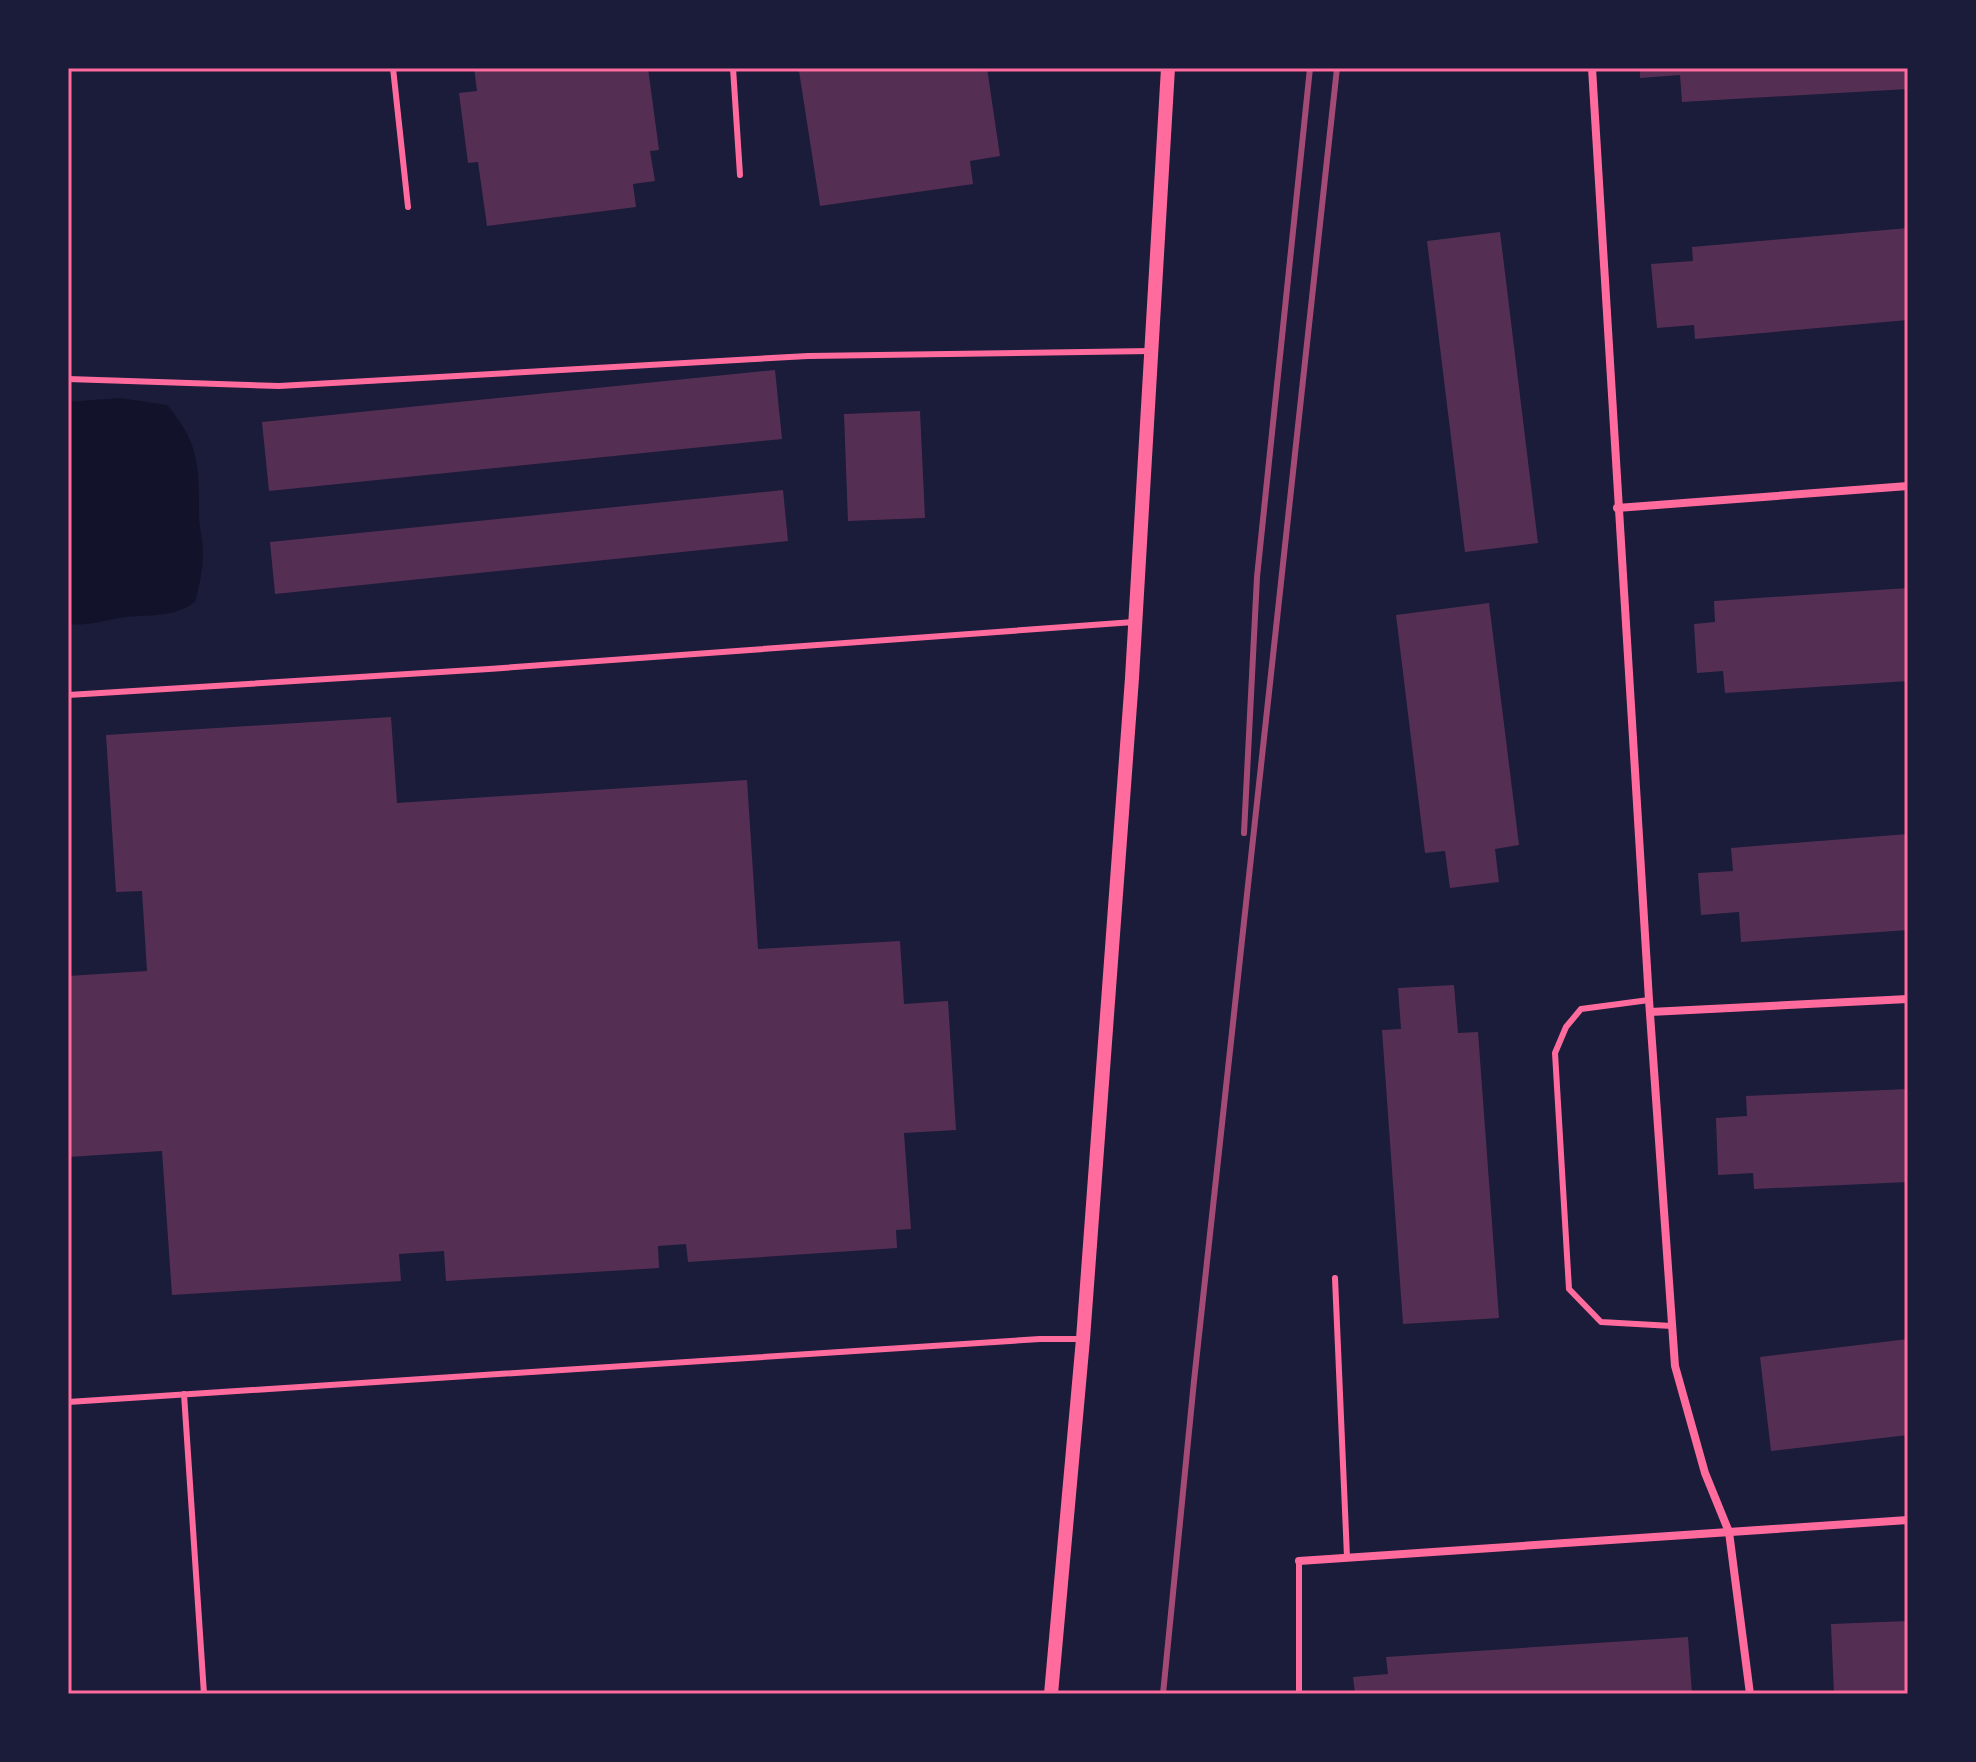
<svg xmlns="http://www.w3.org/2000/svg" width="1976" height="1762" font-family="Signika,sans-serif">
	<style>
		.water { fill: #12122b }
		.building { fill: #542f53 }
		.lines { fill: none; stroke-linecap: round; stroke-linejoin: round }
		.service { stroke: #ff6b9d; stroke-width: 6 }
		.minor { stroke: #ff6b9d; stroke-width: 8 }
		.tertiary { stroke: #ff6b9d; stroke-width: 14 }
		.rail { stroke: #a44b75; stroke-width: 6 }
		.neatline { fill: none; stroke: #ff6b9d; stroke-width: 3 }
	</style>
	<rect width="100%" height="100%" fill="#1b1b3a"/>
	<path class="water" d="M119 398 167 405C200 443 199 468 199 515 199 528 203 540 203 553 203 569 199 587 195 602 173 618 152 614 126 617 103 620 93 626 68 624V402Z"/>
	<g class="building">
		<polygon points="474,68 648,68 659,150 650,151 655,181 633,184 636,207 487,226 478,162 468,163 459,93 477,91"/>
		<polygon points="812,68 987,68 1000,156 970,161 973,184 820,206 799,71"/>
		<polygon points="1640,68 1908,68 1908,89 1682,102 1680,75 1640,78"/>
		<polygon points="1908,228 1908,320 1695,339 1694,325 1657,328 1651,264 1693,261 1692,247"/>
		<polygon points="1500,232 1538,543 1465,552 1427,241"/>
		<polygon points="775,370 782,439 269,491 262,422"/>
		<polygon points="920,411 925,518 848,521 844,414"/>
		<polygon points="783,490 788,541 275,594 270,542"/>
		<polygon points="1908,588 1908,681 1725,693 1723,671 1697,673 1694,624 1715,622 1714,601"/>
		<polygon points="1489,603 1519,845 1495,849 1499,882 1450,888 1445,851 1425,853 1396,615"/>
		<polygon points="391,717 397,803 747,780 758,949 900,941 904,1004 948,1001 956,1130 904,1133 911,1229 896,1230 897,1248 688,1262 686,1244 658,1246 659,1268 446,1281 444,1251 399,1254 401,1281 172,1295 162,1151 68,1157 68,976 147,971 142,891 116,892 106,735"/>
		<polygon points="1908,834 1908,930 1741,942 1739,912 1701,915 1698,873 1733,871 1731,848"/>
		<polygon points="1454,985 1458,1033 1478,1032 1499,1318 1403,1324 1382,1030 1401,1029 1398,988"/>
		<polygon points="1908,1089 1908,1182 1754,1189 1753,1173 1718,1175 1716,1118 1747,1116 1746,1096"/>
		<polygon points="1908,1339 1908,1435 1771,1451 1760,1357"/>
		<polygon points="1908,1621 1908,1694 1834,1694 1831,1624"/>
		<polygon points="1688,1637 1692,1694 1355,1694 1353,1677 1388,1674 1386,1657"/>
	</g>
	<g class="lines">
		<g class="service">
			<polyline points="393,68 408,207"/>
			<polyline points="733,68 740,175"/>
			<polyline points="68,379 279,386 808,356 1151,351"/>
			<polyline points="68,695 489,669 1134,622"/>
			<polyline points="1649,1000 1581,1009 1566,1027 1555,1053 1569,1289 1601,1322 1672,1326"/>
			<polyline points="1335,1278 1347,1557"/>
			<polyline points="184,1394 204,1694"/>
			<polyline points="68,1402 1040,1339 1083,1339"/>
			<polyline points="1299,1694 1299,1561"/>
		</g>
		<g class="minor">
			<polyline points="1592,68 1649,1000 1675,1366 1705,1473 1729,1532 1750,1694"/>
			<polyline points="1617,508 1908,486"/>
			<polyline points="1650,1012 1908,999"/>
			<polyline points="1299,1561 1908,1520"/>
		</g>
		<polyline class="tertiary" points="1051,1694 1083,1339 1132,678 1168,68"/>
		<g class="rail">
			<polyline points="1244,833 1257,577 1310,68"/>
			<polyline points="1163,1694 1194,1381 1337,68"/>
		</g>
	</g>
	<rect width="1976" height="1762" fill="none" stroke="#1b1b3a" stroke-width="140"/>
	<rect x="70" y="70" width="1836" height="1622" class="neatline"/>
</svg>
